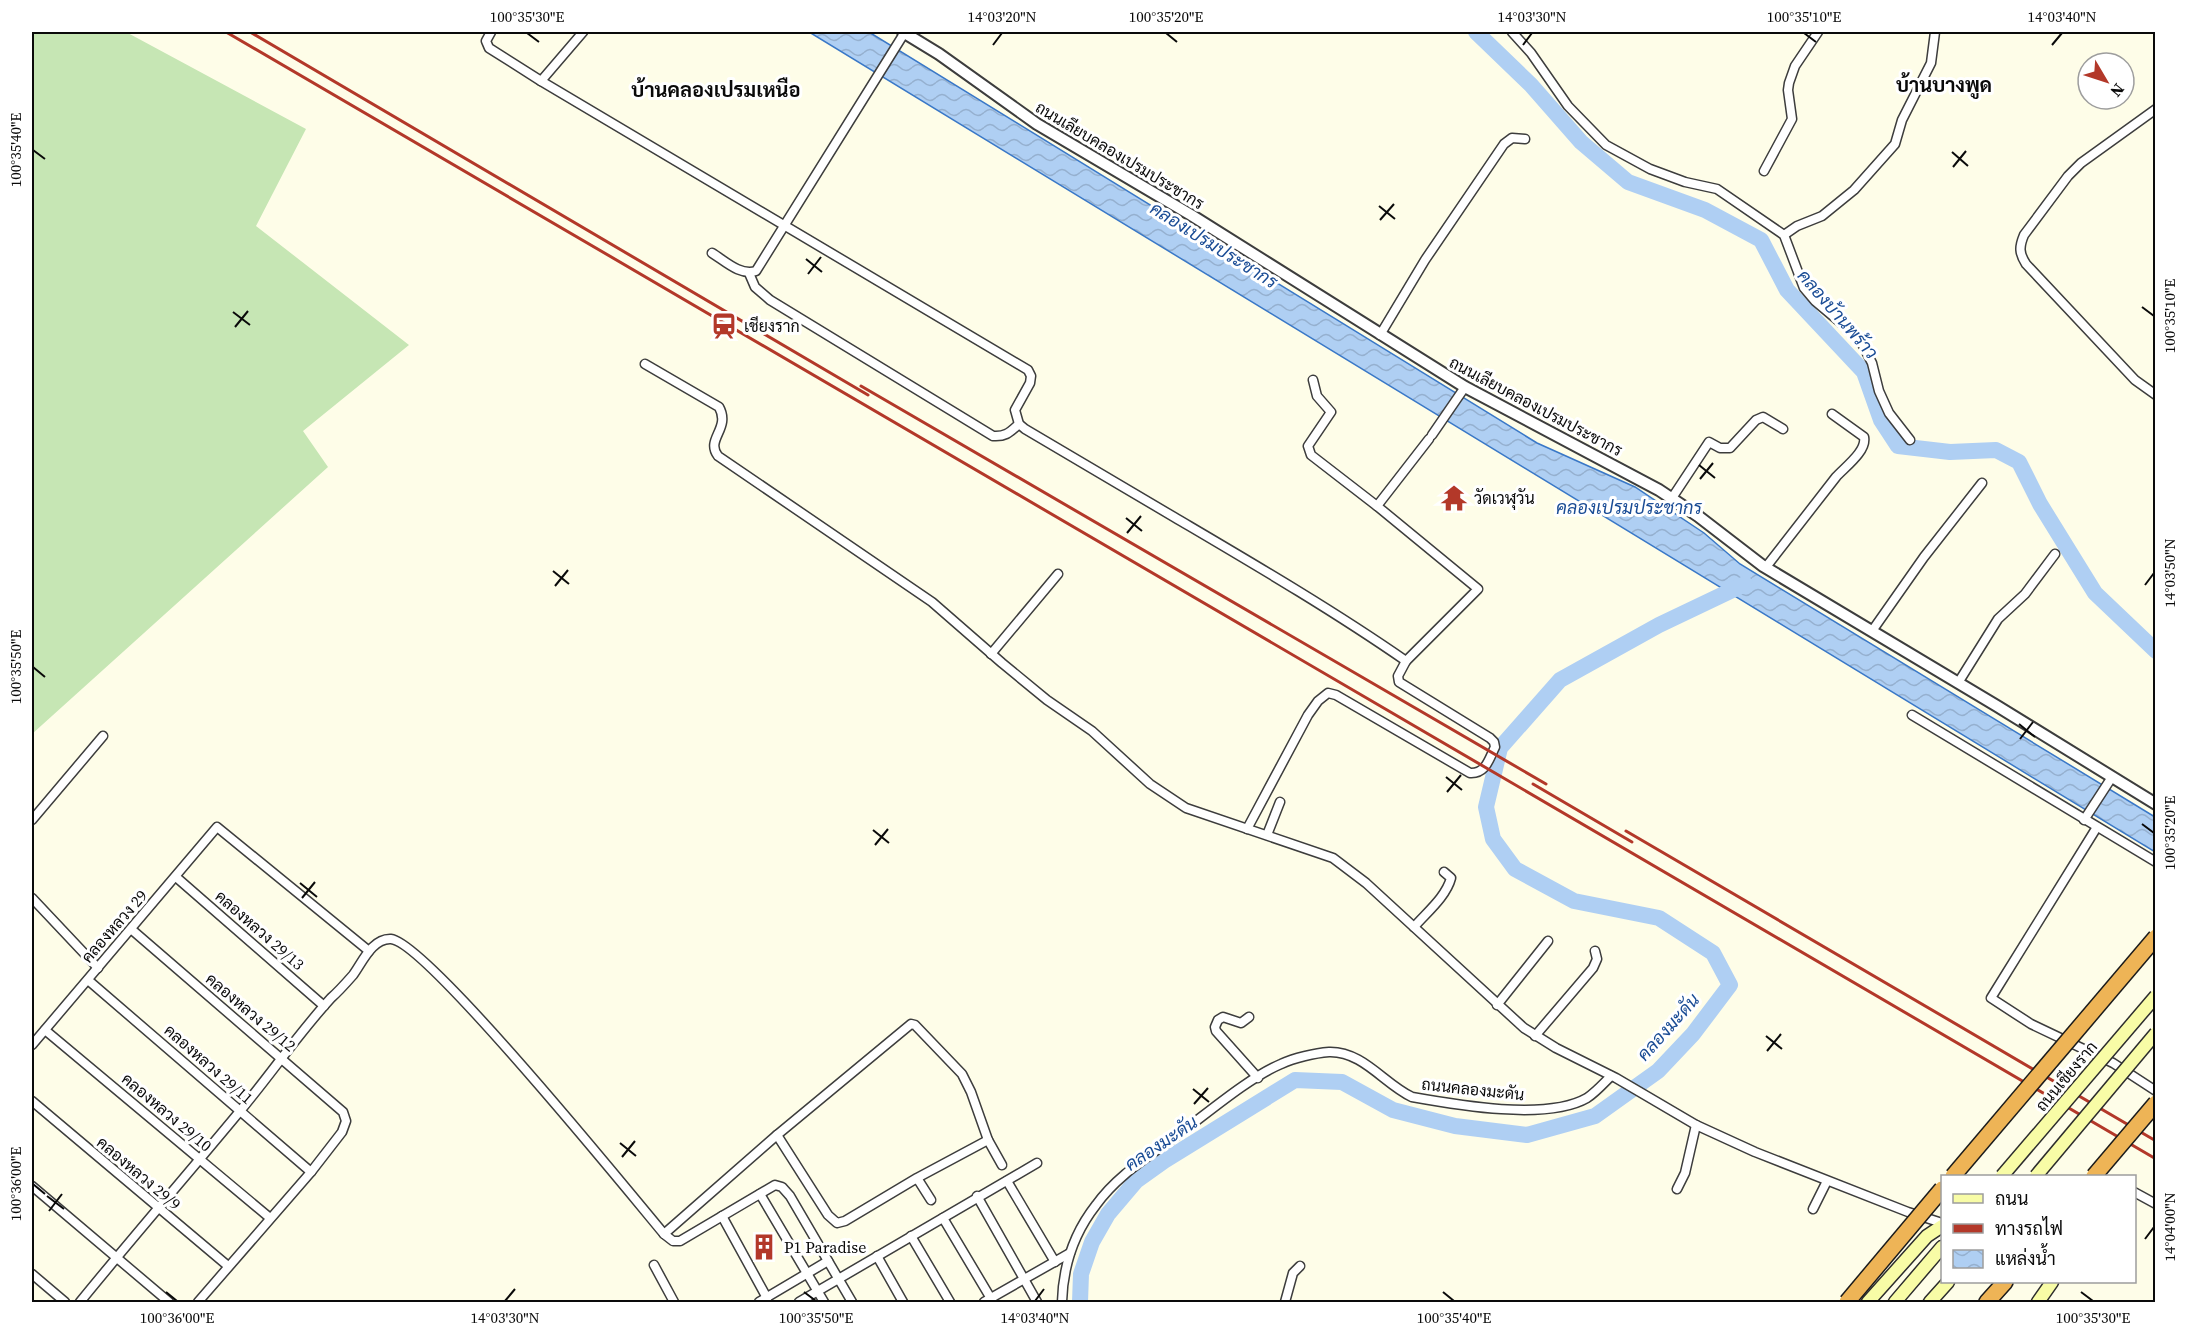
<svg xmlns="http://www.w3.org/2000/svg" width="2187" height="1334" font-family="'Source Serif 4',Sarabun,serif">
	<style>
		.grass { fill: #c6e6b4 }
		.water { fill: url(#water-waves); stroke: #3a78c7; stroke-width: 1.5 }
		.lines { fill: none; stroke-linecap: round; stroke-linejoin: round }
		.river { stroke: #afcff3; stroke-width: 16 }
		.minor-casing { stroke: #3d3d3d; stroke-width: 11 }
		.tertiary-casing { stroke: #3d3d3d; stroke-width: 14 }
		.secondary-casing { stroke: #2c2c2c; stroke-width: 15 }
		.motorway-casing { stroke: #1b1b1b; stroke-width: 18 }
		.minor { stroke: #fff; stroke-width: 8 }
		.tertiary { stroke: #fff; stroke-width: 10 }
		.secondary { stroke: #f8fca6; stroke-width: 12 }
		.motorway { stroke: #eeb456; stroke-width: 15 }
		.rail { stroke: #b33829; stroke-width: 3 }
		.secondary-bridge-casing { stroke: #2c2c2c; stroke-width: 15; stroke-linecap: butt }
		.motorway-bridge-casing { stroke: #1b1b1b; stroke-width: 18; stroke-linecap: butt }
		.secondary-bridge { stroke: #f8fca6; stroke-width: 12 }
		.motorway-bridge { stroke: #eeb456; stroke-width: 15 }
		.ticks { fill: none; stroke: #0a0a0a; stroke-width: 2 }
		.labels { text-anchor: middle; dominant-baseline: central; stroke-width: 6; stroke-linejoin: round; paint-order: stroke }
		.street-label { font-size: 16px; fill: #0a0a0a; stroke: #fff }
		.poi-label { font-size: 16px; fill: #0a0a0a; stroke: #fff; text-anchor: start }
		.water-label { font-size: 18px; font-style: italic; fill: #1a4c95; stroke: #fff }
		.quarter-label { font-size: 20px; font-weight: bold; fill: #0a0a0a; stroke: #fff }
		.neatline { fill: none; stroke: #0a0a0a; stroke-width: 2 }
		.ticks-label { font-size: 15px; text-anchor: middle; fill: #0a0a0a }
	</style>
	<defs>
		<pattern id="water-waves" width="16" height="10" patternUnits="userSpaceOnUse" patternTransform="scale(1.5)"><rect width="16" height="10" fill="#afcff3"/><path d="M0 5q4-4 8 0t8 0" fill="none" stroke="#95b0cf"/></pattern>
	</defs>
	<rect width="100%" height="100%" fill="#fefde8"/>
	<polygon class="grass" points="32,32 126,32 306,129 256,226 409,345 303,431 328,467 32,734"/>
	<polygon class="water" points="809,32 869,32 1537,443 1635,487 1704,533 1740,564 2155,817 2155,852"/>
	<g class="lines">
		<g class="river">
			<polyline points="1476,32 1531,85 1581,142 1628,182 1705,210 1761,240 1787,290 1864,372 1881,420 1898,446 1950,452 1996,450 2019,462 2040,504 2095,593 2156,651"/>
			<polyline points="1080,1302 1081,1274 1092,1242 1108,1214 1136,1181 1164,1161 1295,1080 1342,1082 1393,1110 1455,1126 1527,1135 1595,1116 1658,1071 1693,1034 1730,985 1713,953 1659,918 1574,901 1515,869 1493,839 1486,807 1500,748 1560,680 1659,625 1745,584"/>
		</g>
		<g class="minor-casing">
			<g id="minor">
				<path d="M491 32 486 41 489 48 541 81 1028 370 1031 376 1030 383 1015 410 1019 424 1025 429C1075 458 1124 488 1174 517 1252 563 1331 609 1406 661"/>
				<polyline points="1512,32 1531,53 1568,106 1606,145 1650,169 1685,182 1717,189 1784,235 1804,288 1815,301 1859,338 1872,363 1879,391 1889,413 1910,440"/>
				<polyline points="541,81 583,32"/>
				<path d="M2156 109 2081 163 2068 176 2024 235C2019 247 2019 253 2026 264L2135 380 2156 395"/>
				<polyline points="1764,171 1792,119 1788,90 1789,83 1795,66 1818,32"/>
				<polyline points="1784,235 1797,226 1822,216 1854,190 1895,144 1902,120 1931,63 1935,32"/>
				<path d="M712 253C725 261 740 276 756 271L905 32"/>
				<path d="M749 273 755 287 770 300 993 436C1006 437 1010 432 1019 424"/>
				<polyline points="1380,335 1425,260 1504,144 1512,138 1525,139"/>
				<path d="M645 364 719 407C731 429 705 439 718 456L932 602 1002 663 1047 700 1092 731 1150 784 1186 808 1333 858 1366 883 1524 1028 1556 1048 1616 1078 1696 1125 1755 1152 1908 1212 1942 1223"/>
				<polyline points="1313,380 1317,396 1331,412 1308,446 1311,455 1377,506"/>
				<polyline points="1432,435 1465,387"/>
				<polyline points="1672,498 1709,442 1720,448 1730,448 1756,420 1763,417 1783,429"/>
				<path d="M1766 567 1836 477C1845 467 1867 451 1864 437L1832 414"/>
				<polyline points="1872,631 1924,557 1982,483"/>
				<polyline points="991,654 1058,574"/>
				<polyline points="1958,683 1998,619 2025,594 2055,554"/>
				<polyline points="1912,715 2156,862"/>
				<polyline points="32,820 103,736"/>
				<polyline points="2084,820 2112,777"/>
				<polyline points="2097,827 1991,998 2031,1024 2113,1063 2156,1091"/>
				<path d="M1247 829 1308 715 1318 701 1328 693 1336 695 1470 773C1486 774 1489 759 1495 747L1494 742 1490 738 1399 682 1398 676 1406 661 1478 589 1377 506 1429 439"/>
				<polyline points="1267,835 1280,802"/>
				<polyline points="176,877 324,1006"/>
				<polyline points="32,898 98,968"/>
				<path d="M1414 927C1426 913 1446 897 1451 878L1444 872"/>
				<polyline points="131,929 343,1112 346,1121 342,1132 311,1172 198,1302"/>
				<polyline points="88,980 311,1172"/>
				<polyline points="1497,1005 1548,941"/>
				<polyline points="1249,1017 1241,1023 1223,1017 1218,1020 1215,1027 1216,1031 1258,1078"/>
				<polyline points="45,1030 270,1218"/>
				<polyline points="1535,1036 1593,968 1597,959 1595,951"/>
				<polyline points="32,1045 217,827 369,951"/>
				<polyline points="32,1101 228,1266"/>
				<polyline points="988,1140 1002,1165"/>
				<polyline points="917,1178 988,1140 971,1092 962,1074 915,1025 911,1024 777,1135 828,1215 837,1223 845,1221 917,1178 931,1200"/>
				<polyline points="1007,1181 1055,1262"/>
				<polyline points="32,1186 169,1302"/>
				<polyline points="1677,1189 1685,1173 1696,1125"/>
				<polyline points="2134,1192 2156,1204"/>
				<polyline points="760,1194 824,1302"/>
				<polyline points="977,1196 1037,1302"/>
				<polyline points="1813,1209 1827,1181"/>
				<polyline points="722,1216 767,1298"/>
				<polyline points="943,1218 993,1302"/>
				<polyline points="664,1234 777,1135"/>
				<polyline points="911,1236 950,1302"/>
				<polyline points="877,1256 903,1302"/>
				<polyline points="654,1265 674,1302"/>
				<polyline points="32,1274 65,1302"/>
				<path d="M80 1302C132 1238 187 1175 240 1111 271 1074 298 1034 331 998 339 991 346 983 353 975 362 963 372 938 391 939 426 942 629 1192 664 1234L673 1241H680L775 1185 782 1187 790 1196 852 1302"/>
				<polyline points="759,1302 828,1261"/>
				<polyline points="799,1302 1037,1163"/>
				<polyline points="984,1302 1070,1253"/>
				<path d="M1062 1302C1063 1267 1074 1233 1096 1205 1119 1173 1152 1155 1183 1131 1210 1111 1250 1077 1281 1064 1294 1058 1315 1053 1329 1052 1363 1051 1384 1084 1412 1097 1457 1105 1547 1121 1587 1098 1596 1092 1603 1084 1611 1076"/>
				<polyline points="1285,1302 1293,1273 1300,1266"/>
			</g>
		</g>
		<g class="tertiary-casing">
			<polyline id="tertiary" points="903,32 939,54 1037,124 1191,215 1465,387 1659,490 1698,516 1763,566 1997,706 2156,804"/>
		</g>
		<g class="secondary-casing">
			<g id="secondary">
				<polyline points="1868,1302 1927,1236 1942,1226"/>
				<polyline points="1895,1302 1942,1247"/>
				<polyline points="1930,1302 1948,1282"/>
				<polyline points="2038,1302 2052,1282"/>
			</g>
		</g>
		<g class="motorway-casing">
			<polyline id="motorway" points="1987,1302 2005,1282"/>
		</g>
		<use href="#minor" class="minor"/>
		<use href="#tertiary" class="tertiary"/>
		<use href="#secondary" class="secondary"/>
		<use href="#motorway" class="motorway"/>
		<g class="rail">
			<polyline points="226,32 2156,1159"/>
			<polyline points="250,32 868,395"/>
			<polyline points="861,386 1546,784"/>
			<polyline points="1533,784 1632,842"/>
			<polyline points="1626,831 2156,1141"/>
		</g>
		<g class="secondary-bridge-casing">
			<g id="secondary-bridge">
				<polyline points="2002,1176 2156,996"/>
				<polyline points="2036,1176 2156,1033"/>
			</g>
		</g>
		<g class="motorway-bridge-casing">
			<g id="motorway-bridge">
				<polyline points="1953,1176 2156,937"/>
				<polyline points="2094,1176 2156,1103"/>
				<polyline points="1847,1302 1942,1189"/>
			</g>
		</g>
		<use href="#secondary-bridge" class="secondary-bridge"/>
		<use href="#motorway-bridge" class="motorway-bridge"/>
	</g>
	<path class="ticks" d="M527 33 539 42M1166 33 1177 42M1804 33 1816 42M993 45 1002 33M1523 45 1532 33M2052 45 2062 33M33 150 45 159M1952 152 1968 166M1953 167 1966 151M1379 206 1395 219M1380 220 1394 204M806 259 822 272M808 274 821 257M2142 307 2154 316M233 312 250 325M235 327 248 311M1699 465 1715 478M1700 479 1713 463M1126 518 1142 531M1127 533 1141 516M553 571 569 584M2145 585 2154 573M555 586 568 570M33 667 45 677M2019 724 2035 737M2020 739 2033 722M1446 777 1462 790M1447 792 1461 775M2142 824 2154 833M873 830 889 843M875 845 888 829M300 883 317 897M302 898 315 882M1766 1036 1782 1049M1767 1051 1781 1034M1193 1089 1209 1102M1194 1104 1208 1088M620 1143 636 1156M622 1157 635 1141M33 1184 45 1194M47 1196 64 1209M49 1211 62 1194M2145 1239 2154 1227M166 1292 177 1301M804 1292 816 1301M1443 1292 1454 1301M2081 1292 2093 1301M505 1301 515 1289M1035 1301 1044 1289"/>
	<defs>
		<g id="station-bare" transform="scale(2.07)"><path d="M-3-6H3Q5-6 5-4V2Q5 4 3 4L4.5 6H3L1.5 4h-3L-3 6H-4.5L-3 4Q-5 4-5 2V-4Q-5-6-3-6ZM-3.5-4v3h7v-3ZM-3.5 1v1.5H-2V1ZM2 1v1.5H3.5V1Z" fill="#b33829" stroke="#fff" stroke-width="2.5" paint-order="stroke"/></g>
		<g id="temple-bare" transform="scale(2.07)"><path d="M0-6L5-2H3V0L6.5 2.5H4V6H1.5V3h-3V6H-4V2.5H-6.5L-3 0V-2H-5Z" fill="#b33829" stroke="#fff" stroke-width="2.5" paint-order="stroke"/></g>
		<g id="building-bare" transform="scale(2.07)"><path d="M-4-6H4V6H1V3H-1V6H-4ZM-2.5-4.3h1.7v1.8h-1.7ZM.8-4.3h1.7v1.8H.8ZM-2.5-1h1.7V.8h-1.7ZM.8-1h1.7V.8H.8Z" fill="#b33829" stroke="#fff" stroke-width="2.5" paint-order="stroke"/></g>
	</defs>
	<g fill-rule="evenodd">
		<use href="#station-bare" x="724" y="326"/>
		<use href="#temple-bare" x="1454" y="498"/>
		<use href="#building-bare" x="764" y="1247"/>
	</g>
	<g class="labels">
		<g class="street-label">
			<text transform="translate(1120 155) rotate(31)">ถนนเลียบคลองเปรมประชากร</text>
			<text transform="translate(1536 406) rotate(28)">ถนนเลียบคลองเปรมประชากร</text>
			<text transform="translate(114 926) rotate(-49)">คลองหลวง 29</text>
			<text transform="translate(260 930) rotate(41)">คลองหลวง 29/13</text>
			<text transform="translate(251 1012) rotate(40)">คลองหลวง 29/12</text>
			<text transform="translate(209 1064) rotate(41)">คลองหลวง 29/11</text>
			<text transform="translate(2066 1076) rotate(-50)">ถนนเชียงราก</text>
			<text transform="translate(1473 1089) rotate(6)">ถนนคลองมะดัน</text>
			<text transform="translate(167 1112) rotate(40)">คลองหลวง 29/10</text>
			<text transform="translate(139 1173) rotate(40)">คลองหลวง 29/9</text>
		</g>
		<g class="poi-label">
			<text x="744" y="326">เชียงราก</text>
			<text x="1474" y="498">วัดเวฬุวัน</text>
			<text x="784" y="1247">P1 Paradise</text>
		</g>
		<g class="water-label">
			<text transform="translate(1214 245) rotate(32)">คลองเปรมประชากร</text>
			<text transform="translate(1838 314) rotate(49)">คลองบ้านพร้าว</text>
			<text x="1629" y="507">คลองเปรมประชากร</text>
			<text transform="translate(1668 1027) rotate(-48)">คลองมะดัน</text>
			<text transform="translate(1161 1143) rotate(-34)">คลองมะดัน</text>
		</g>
		<g class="quarter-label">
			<text x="1944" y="85">บ้านบางพูด</text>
			<text x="716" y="90">บ้านคลองเปรมเหนือ</text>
		</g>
	</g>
	<rect width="2187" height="1334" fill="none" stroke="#ffffff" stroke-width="66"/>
	<rect x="1941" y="1175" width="195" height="108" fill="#ffffff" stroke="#9d9d9d" stroke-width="1.5"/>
	<rect x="1953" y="1194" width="30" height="9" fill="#f8fca6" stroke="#9d9d9d" stroke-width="1.5"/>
	<text x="1995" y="1205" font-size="18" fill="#0a0a0a">ถนน</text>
	<rect x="1953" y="1224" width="30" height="9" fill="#b33829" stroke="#9d9d9d" stroke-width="1.5"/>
	<text x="1995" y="1235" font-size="18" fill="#0a0a0a">ทางรถไฟ</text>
	<rect x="1953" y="1250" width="30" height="18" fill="url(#water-waves)" stroke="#9d9d9d" stroke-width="1.5"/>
	<text x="1995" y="1265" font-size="18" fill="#0a0a0a">แหล่งน้ำ</text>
	<g transform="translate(2106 81) rotate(129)"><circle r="28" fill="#ffffff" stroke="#9d9d9d" stroke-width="1.5"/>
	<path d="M0-4.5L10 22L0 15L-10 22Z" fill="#b33829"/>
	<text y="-9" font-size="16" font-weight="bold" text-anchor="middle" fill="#0a0a0a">N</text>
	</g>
	<rect x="33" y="33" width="2121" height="1268" class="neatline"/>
	<g class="ticks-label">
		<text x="527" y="22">100°35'30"E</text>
		<text x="1002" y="22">14°03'20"N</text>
		<text x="1166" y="22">100°35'20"E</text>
		<text x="1532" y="22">14°03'30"N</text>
		<text x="1804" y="22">100°35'10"E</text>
		<text x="2062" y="22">14°03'40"N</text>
		<text transform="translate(16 150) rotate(-90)" y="5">100°35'40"E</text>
		<text transform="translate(2170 316) rotate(-90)" y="5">100°35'10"E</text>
		<text transform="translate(2170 573) rotate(-90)" y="5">14°03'50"N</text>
		<text transform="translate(16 667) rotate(-90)" y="5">100°35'50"E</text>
		<text transform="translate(2170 833) rotate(-90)" y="5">100°35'20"E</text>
		<text transform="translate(16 1184) rotate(-90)" y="5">100°36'00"E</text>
		<text transform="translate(2170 1227) rotate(-90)" y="5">14°04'00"N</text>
		<text x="177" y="1323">100°36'00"E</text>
		<text x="505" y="1323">14°03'30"N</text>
		<text x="816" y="1323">100°35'50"E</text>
		<text x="1035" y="1323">14°03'40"N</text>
		<text x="1454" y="1323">100°35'40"E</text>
		<text x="2093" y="1323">100°35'30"E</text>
	</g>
</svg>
